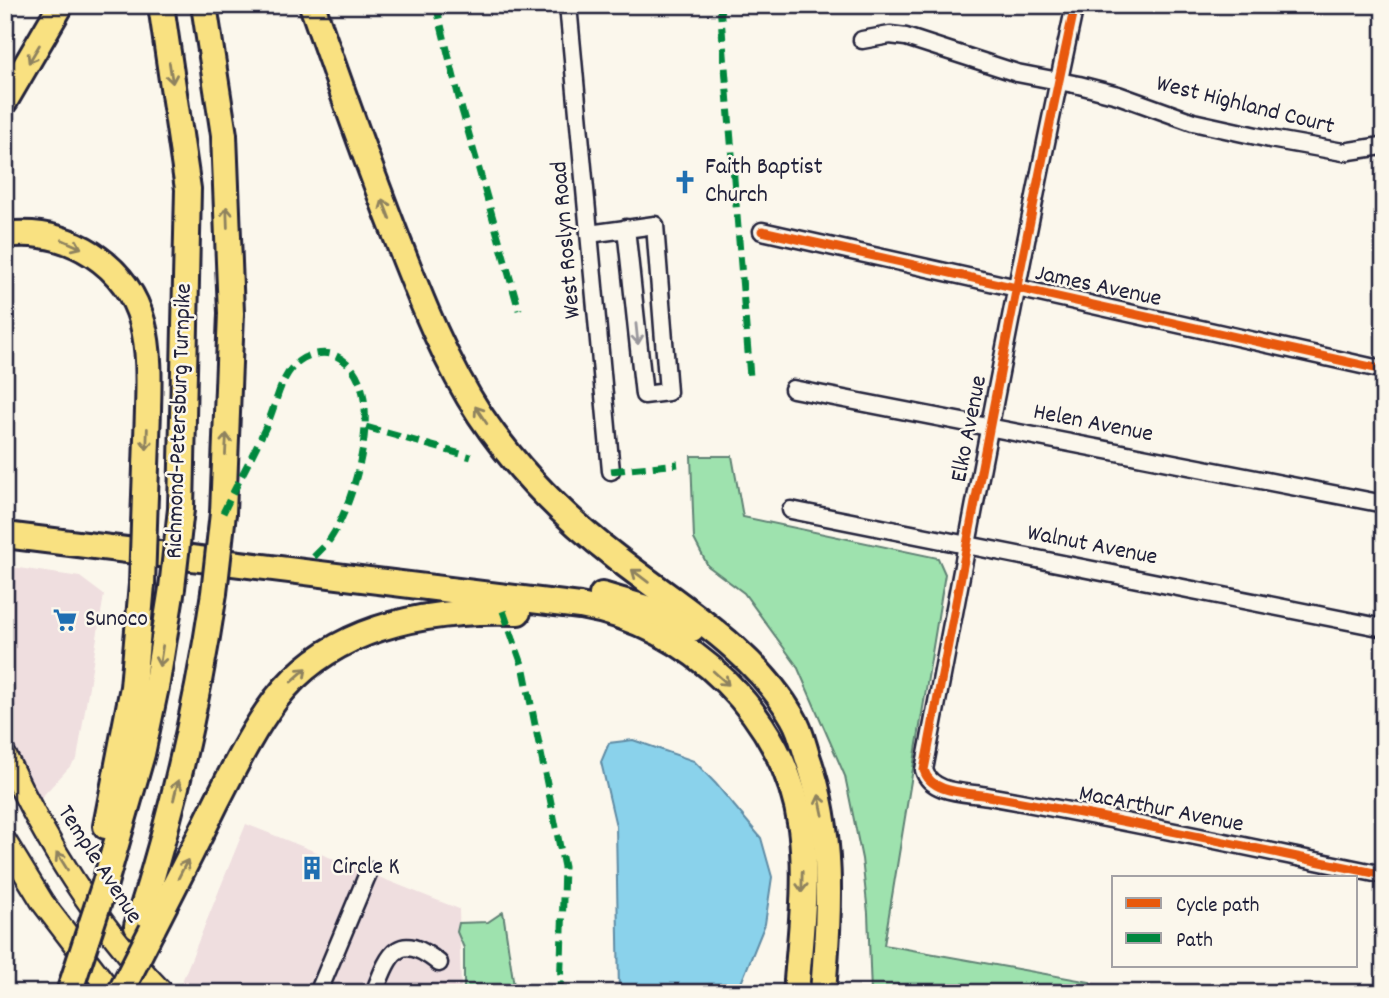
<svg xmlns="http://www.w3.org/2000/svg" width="1389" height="998" font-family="Dekko,sans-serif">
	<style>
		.built { fill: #efdedf }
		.green { fill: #9ee2ae; stroke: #608274; stroke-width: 2 }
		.water { fill: #8ad2eb; stroke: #608ca5; stroke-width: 2 }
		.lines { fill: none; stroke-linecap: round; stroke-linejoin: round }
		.minor-casing { stroke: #22223b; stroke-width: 21 }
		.major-casing { stroke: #22223b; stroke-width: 26 }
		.highway-casing { stroke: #22223b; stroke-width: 30 }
		.minor { stroke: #fbf7ec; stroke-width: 16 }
		.major { stroke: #f9e181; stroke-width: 21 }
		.highway { stroke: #f9e181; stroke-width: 24 }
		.highway-bridge-casing { stroke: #22223b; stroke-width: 30; stroke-linecap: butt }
		.highway-bridge { stroke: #f9e181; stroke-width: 24 }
		.quiet { stroke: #00873e; stroke-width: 7; stroke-dasharray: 14 7; stroke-linecap: butt }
		.cycleway-casing { stroke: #fbf7ec; stroke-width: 13 }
		.cycleway { stroke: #e8590c; stroke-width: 9 }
		.oneway { stroke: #8e825e }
		.oneway2 { stroke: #99979c }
		.labels { text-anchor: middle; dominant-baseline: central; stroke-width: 5; stroke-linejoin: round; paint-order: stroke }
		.street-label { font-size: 24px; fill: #22223b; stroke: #fbf7ec }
		.poi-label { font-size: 24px; fill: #22223b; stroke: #fbf7ec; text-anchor: start }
	</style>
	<rect width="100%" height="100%" fill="#fbf7ec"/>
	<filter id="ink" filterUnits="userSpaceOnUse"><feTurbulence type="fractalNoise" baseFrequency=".0143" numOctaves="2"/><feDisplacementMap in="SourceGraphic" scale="14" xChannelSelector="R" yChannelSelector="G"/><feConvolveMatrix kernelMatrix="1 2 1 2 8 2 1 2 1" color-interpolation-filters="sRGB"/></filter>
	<g filter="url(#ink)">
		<g class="built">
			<polygon points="5,566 80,577 104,595 77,759 38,801 5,729"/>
			<polygon points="246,824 459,909 461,993 188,993 181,984"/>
			<polygon points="1090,982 1150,993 1089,993"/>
		</g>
		<g class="green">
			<polygon points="691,456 732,456 743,517 938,558 945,574 884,945 1090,982 1089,993 871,993 868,913 862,859 845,776 797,666 744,593 708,566 694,539"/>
			<polygon points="503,912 515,993 464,993 464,948 457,932 459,923 488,922"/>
		</g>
		<polygon class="water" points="633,740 694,761 716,784 761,838 772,877 765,924 737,993 619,993 616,826 601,762 609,743"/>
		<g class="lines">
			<g class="minor-casing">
				<g id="minor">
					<polyline points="568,5 611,471"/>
					<path d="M1075 5C1020 259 973 515 924 770 931 794 967 792 988 796 1120 819 1252 848 1384 875"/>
					<polyline points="862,40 890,35 906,37 1017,73 1079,85 1118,95 1193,122 1270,139 1343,152 1382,146"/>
					<polyline points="762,231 1384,370"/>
					<polyline points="589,234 655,225 668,392 644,395 626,228"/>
					<polyline points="793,389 1384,504"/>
					<polyline points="791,510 1384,628"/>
					<polyline points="318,993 369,871"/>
					<path d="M374 993C389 955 397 929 439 963"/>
				</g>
			</g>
			<g class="major-casing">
				<g id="major">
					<path d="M5 755C46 843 95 923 163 993"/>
					<polyline points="5,841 43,903 112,993"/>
				</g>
			</g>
			<g class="highway-casing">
				<g id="highway">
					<polyline points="161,5 188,189 181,509"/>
					<polyline points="204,5 224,135 231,313 223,513"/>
					<path d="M312 5C339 83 366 159 396 236 420 297 444 360 480 415 517 470 565 518 617 558 677 605 755 650 793 718 800 729 803 743 807 756 835 835 829 910 823 993"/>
					<polyline points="5,101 61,5"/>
					<path d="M5 235C37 231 65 237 92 254 150 292 150 347 148 410 147 438 146 467 145 495"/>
					<path d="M5 535 580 606C690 624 786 717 801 828 808 882 800 939 796 993"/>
					<polyline points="602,595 649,609 692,629"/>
					<polyline points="106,826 133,687 142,584"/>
					<polyline points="105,883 142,754 157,682 172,588"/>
					<path d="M137 926C172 817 197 706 214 593"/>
					<path d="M152 930C174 887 196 844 217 801 235 766 252 731 276 699 333 624 430 609 518 612"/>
				</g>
			</g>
			<use href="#minor" class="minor"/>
			<use href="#major" class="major"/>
			<use href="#highway" class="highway"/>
			<g class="highway-bridge-casing">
				<g id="highway-bridge">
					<polyline points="142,584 145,495"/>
					<polyline points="172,588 181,509"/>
					<polyline points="214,593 223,513"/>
					<polyline points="69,993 105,883"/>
					<polyline points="120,993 152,930"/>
				</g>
			</g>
			<use href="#highway-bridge" class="highway-bridge"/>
			<g class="quiet">
				<polyline points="436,5 462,110 519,310"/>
				<polyline points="720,5 750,377"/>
				<polyline points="366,427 471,457"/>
				<polyline points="611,471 678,464"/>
				<path d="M223 513C238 482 254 453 268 422 277 402 280 376 299 361 308 354 324 351 334 355 392 378 356 499 332 536 327 545 318 552 311 560"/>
				<polyline points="503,611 524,670 564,867 560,993"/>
			</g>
			<g class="cycleway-casing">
				<g id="cycleway">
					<path d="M1075 5C1020 259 973 515 924 770 931 794 967 792 988 796 1120 819 1252 848 1384 875"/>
					<polyline points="762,231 1384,370"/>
				</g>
			</g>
			<use href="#cycleway" class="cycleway"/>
		</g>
		<defs><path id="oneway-shaft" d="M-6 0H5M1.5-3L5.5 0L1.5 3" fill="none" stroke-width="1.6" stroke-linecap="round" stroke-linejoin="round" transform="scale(1.75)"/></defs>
		<g class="oneway">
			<use href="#oneway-shaft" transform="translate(34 54) rotate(121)"/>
			<use href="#oneway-shaft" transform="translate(171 73) rotate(81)"/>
			<use href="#oneway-shaft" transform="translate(386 209) rotate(-111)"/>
			<use href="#oneway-shaft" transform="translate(227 217) rotate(-92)"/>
			<use href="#oneway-shaft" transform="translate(72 244) rotate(24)"/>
			<use href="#oneway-shaft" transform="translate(481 415) rotate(-124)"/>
			<use href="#oneway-shaft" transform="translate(147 439) rotate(92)"/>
			<use href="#oneway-shaft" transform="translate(226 444) rotate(-87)"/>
			<use href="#oneway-shaft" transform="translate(640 576) rotate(-143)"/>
			<use href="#oneway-shaft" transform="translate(161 656) rotate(99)"/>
			<use href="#oneway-shaft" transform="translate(299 675) rotate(-42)"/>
			<use href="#oneway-shaft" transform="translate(721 678) rotate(42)"/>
			<use href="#oneway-shaft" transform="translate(176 790) rotate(-76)"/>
			<use href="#oneway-shaft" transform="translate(821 805) rotate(-102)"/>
			<use href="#oneway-shaft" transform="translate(62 861) rotate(-122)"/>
			<use href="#oneway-shaft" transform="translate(183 869) rotate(-63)"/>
			<use href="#oneway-shaft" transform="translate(802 882) rotate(91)"/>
		</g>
		<use class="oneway2" href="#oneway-shaft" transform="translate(637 334) rotate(84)"/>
	</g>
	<defs>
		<g id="church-bare" transform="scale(1.89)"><path d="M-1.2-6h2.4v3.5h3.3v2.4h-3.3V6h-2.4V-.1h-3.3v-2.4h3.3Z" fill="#1f6fb2" stroke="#fbf7ec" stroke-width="2.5" paint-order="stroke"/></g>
		<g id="supermarket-bare" transform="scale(1.89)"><path d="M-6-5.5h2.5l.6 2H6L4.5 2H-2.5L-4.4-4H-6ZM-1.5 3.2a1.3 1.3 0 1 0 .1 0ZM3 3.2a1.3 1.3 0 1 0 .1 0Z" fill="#1f6fb2" stroke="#fbf7ec" stroke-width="2.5" paint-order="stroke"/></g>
		<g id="building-bare" transform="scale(1.89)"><path d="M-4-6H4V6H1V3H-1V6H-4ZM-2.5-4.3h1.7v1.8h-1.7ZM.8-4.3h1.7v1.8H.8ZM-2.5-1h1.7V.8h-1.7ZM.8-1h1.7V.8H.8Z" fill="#1f6fb2" stroke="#fbf7ec" stroke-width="2.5" paint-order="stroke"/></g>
	</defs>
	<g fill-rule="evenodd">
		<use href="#church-bare" x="685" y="182"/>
		<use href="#supermarket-bare" x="65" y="620"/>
		<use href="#building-bare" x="312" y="868"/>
	</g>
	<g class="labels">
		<g class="street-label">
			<text transform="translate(1245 106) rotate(14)">West Highland Court</text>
			<text transform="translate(567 240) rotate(-95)">West Roslyn Road</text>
			<text transform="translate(1098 287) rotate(12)">James Avenue</text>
			<text transform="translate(180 421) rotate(-88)">Richmond-Petersburg Turnpike</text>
			<text transform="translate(1093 424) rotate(11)">Helen Avenue</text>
			<text transform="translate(970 429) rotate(-79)">Elko Avenue</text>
			<text transform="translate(1092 546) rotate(11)">Walnut Avenue</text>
			<text transform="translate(1161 810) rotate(11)">MacArthur Avenue</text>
			<text transform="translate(99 865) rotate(57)">Temple Avenue</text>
		</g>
		<g class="poi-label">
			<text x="705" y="168">Faith Baptist<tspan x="705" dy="28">Church</tspan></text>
			<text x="85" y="620">Sunoco</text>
			<text x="332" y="868">Circle K</text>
		</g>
	</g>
	<rect width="1389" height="998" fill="none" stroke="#fbf7ec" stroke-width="28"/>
	<rect x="14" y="14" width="1361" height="970" fill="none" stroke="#22223b" stroke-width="2.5" filter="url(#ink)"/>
	<rect x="1112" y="876" width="245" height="91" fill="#fbf7ec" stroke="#a4a2a5" stroke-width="2"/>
	<rect x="1126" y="898" width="35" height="10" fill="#e8590c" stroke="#a4a2a5" stroke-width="2"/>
	<text x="1176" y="911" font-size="21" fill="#22223b">Cycle path</text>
	<rect x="1126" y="933" width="35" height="10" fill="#00873e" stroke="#a4a2a5" stroke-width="2"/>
	<text x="1176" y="946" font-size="21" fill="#22223b">Path</text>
</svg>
